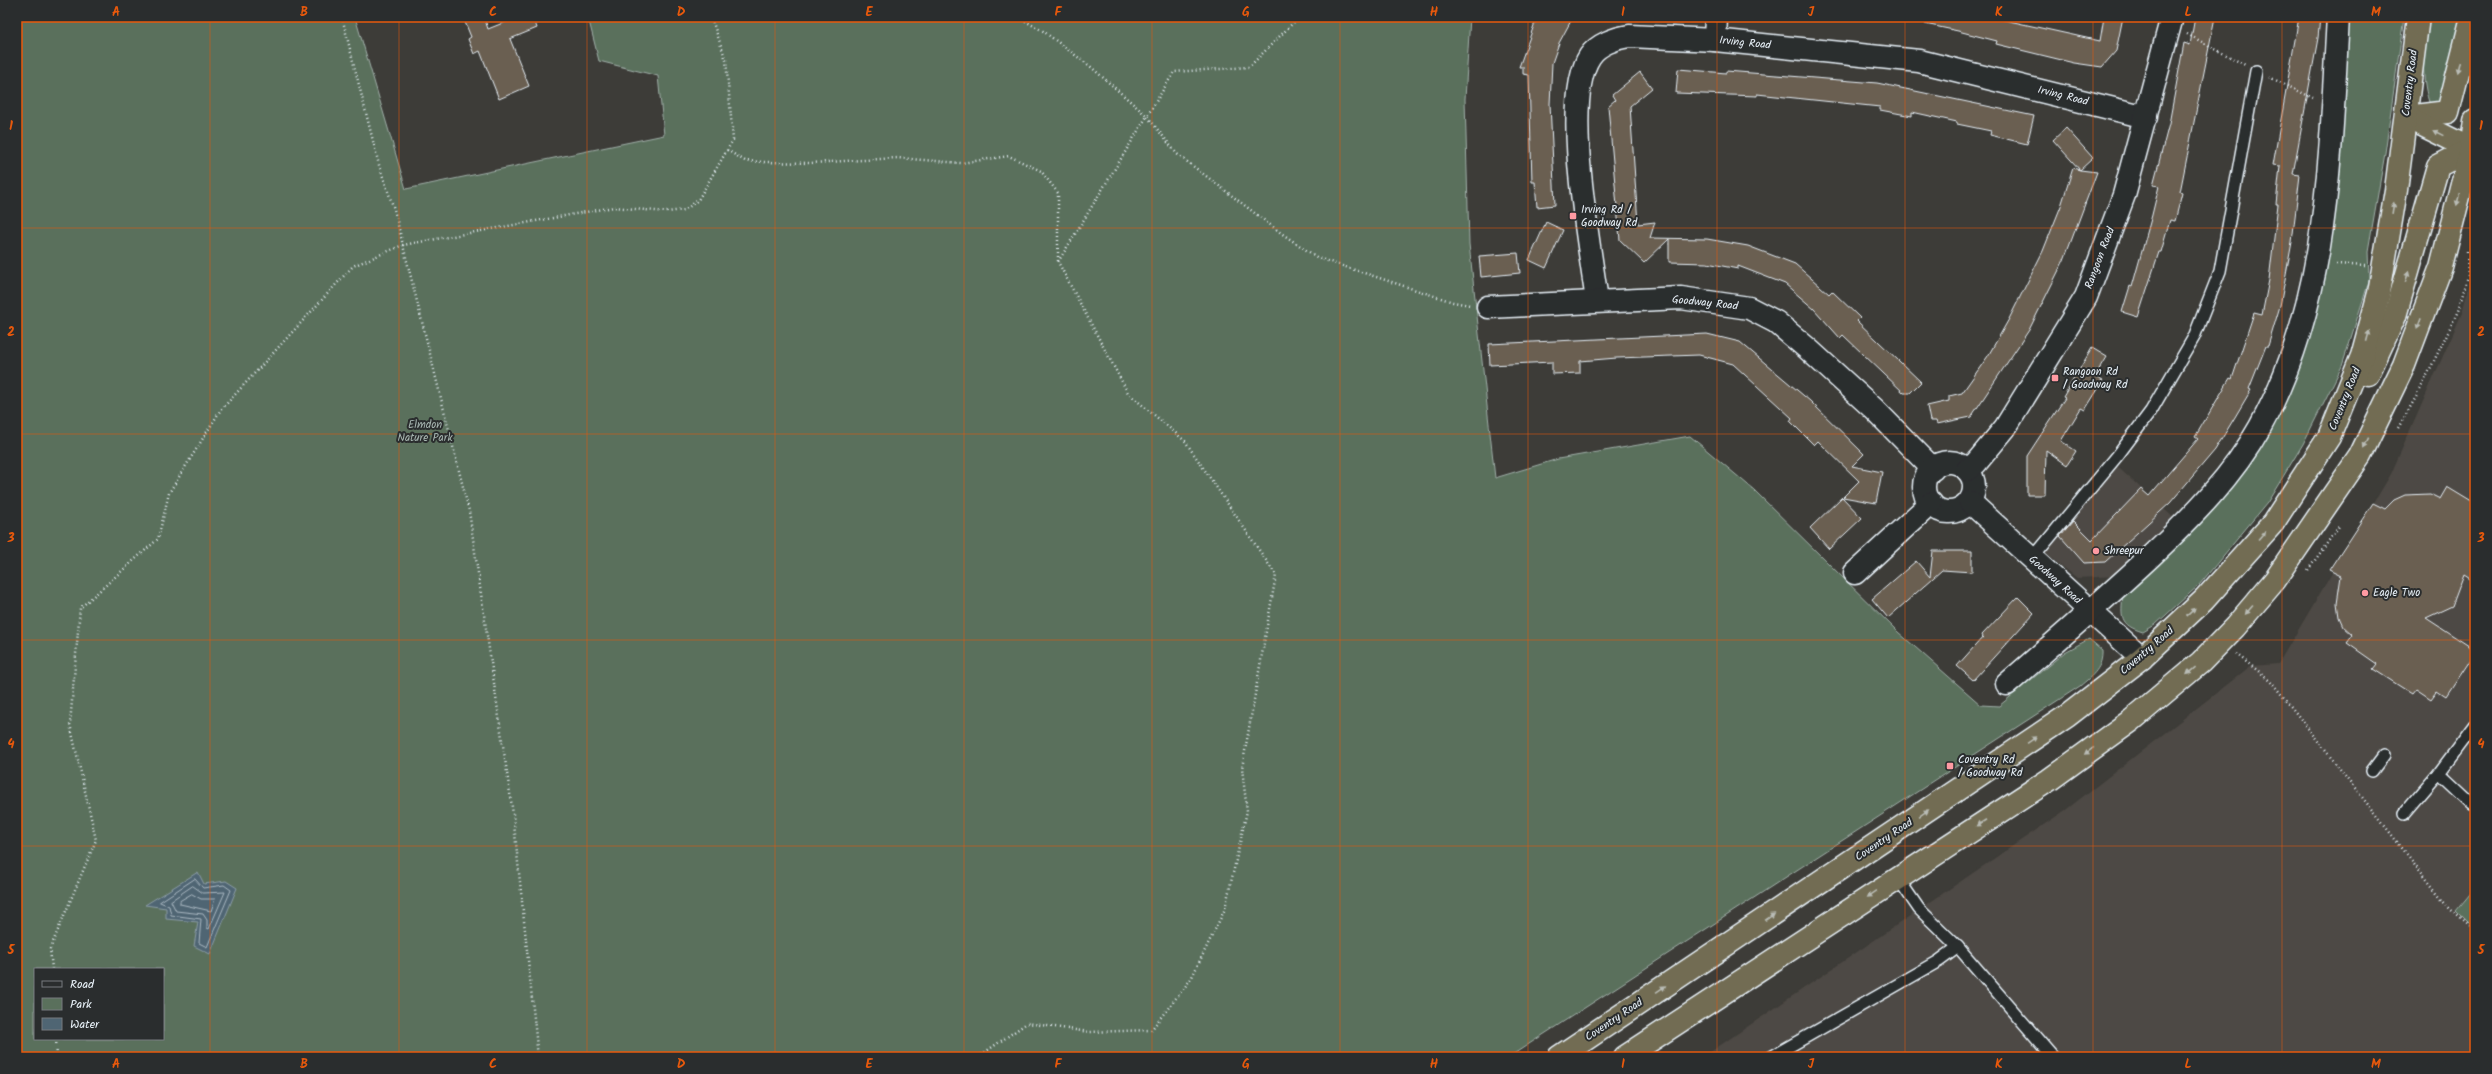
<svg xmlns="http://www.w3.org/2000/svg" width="2492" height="1074" font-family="Kalam,sans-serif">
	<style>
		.built { fill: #4d4944 }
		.green { fill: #5a705c; stroke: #a1b0aa; fill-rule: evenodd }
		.water { fill: #4f6573; stroke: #8c9da8 }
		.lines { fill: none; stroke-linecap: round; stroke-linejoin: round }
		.shore { stroke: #abb9c3; stroke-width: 1 }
		.building { fill: #6a5e51; stroke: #e8f1f8 }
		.service-casing { stroke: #e8f1f8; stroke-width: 14 }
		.minor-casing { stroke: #e8f1f8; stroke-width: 25 }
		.trunk-casing { stroke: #e8f1f8; stroke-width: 25 }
		.path { stroke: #e8f1f8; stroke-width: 2.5; stroke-dasharray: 1 3; stroke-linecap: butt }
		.service { stroke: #2a2d2e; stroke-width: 11 }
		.minor { stroke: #2a2d2e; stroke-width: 22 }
		.trunk { stroke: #726c52; stroke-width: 22 }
		.oneway { fill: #b9bcb6 }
		.grid { fill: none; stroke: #e8590c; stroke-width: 1; stroke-opacity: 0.55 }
		.poi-dot { fill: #ff9aa2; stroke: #2a2d2e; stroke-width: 1.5 }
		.labels { text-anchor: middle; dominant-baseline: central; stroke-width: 4; stroke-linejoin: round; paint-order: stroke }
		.street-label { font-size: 11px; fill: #e8f1f8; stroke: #2a2d2e }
		.poi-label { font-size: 11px; fill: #e8f1f8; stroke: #2a2d2e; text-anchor: start }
		.park-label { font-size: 11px; fill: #a8b7b2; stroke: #2a2d2e }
		.neatline { fill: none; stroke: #e8590c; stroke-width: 1.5 }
		.grid-label { font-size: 13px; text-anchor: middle; font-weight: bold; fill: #e8590c }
	</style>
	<rect width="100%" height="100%" fill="#3d3c38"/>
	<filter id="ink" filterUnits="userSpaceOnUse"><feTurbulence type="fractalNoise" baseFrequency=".025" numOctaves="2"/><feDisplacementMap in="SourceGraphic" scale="8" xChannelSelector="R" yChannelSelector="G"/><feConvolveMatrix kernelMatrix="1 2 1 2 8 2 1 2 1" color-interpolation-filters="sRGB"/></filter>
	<g filter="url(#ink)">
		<g class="built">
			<polygon points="2475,261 2475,888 2456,911 2475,930 2475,1057 1703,1057 2067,809 2251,666 2278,664 2391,474 2462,313"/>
			<polygon points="2111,461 2175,519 2116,576 2077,578 2040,549"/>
		</g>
		<g class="green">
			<path d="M17 17H355L406 189 664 135 658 76 599 61 588 17H1470L1465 99 1469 244 1495 478 1558 459 1690 436 1754 490 1898 632 1981 705 1999 706 2065 652 2089 639 2102 650C2103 668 2093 675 2080 686L1509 1057H17ZM35 969H163V1039H35Z"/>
			<path d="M2346 17H2404L2385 153 2368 251 2369 281 2342 366 2303 444 2267 503 2199 585 2155 625 2143 632C2119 625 2121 616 2123 594L2261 441 2295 378 2314 316Z"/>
			<path d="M2428 17H2463L2440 106 2429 102C2420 73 2424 47 2428 17Z"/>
			<polygon points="2475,888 2475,930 2456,911"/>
		</g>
		<polygon class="water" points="198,872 204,884 226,881 237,888 210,954 194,946 198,922 166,919 166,908 145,905"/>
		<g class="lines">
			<g class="shore">
				<polygon points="195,879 203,888 224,885 231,890 207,947 199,943 201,919 171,915 169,906 160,902"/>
				<polygon points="193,886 203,893 225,892 209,929 207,928 207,920 203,914 176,911 171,901"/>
				<polygon points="192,894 201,899 215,899 211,911 180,904 180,901"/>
			</g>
		</g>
		<g class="building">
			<polygon points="463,17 484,17 488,29 518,17 533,17 537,28 510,39 529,86 499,99 480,51 474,54 468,39 471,37"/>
			<polygon points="1537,17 1573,17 1559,43 1552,63 1550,104 1555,205 1537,207 1535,182 1532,182 1529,75 1523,74 1523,67 1519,67"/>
			<polygon points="1926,17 1991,17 2100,41 2104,17 2123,17 2116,51 2102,67 2074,63 1996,44 1997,41 1958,31 1925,24"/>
			<polygon points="2195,17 2215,17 2180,192 2182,193 2175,221 2170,220 2161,252 2159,252 2138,317 2122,312 2130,286 2132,287 2152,215 2159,186 2153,185 2169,124 2184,43 2190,45"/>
			<polygon points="2299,17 2320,17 2318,38 2293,174 2300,175 2292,242 2280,306 2268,346 2266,346 2249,389 2251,390 2235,417 2215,450 2170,503 2105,562 2084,563 2060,536 2073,521 2092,540 2141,489 2149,496 2198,439 2195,437 2230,378 2232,379 2254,313 2262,315 2269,280 2278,204 2276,204 2280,166 2273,165"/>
			<polygon points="1678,69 1726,73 1726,71 1877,83 2034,116 2027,144 1990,135 1991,131 1957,124 1957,122 1912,112 1912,116 1880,110 1880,107 1757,94 1757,96 1676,93"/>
			<polygon points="1640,72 1652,88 1630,106 1638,224 1655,222 1650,238 1707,239 1748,246 1795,264 1829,294 1832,291 1860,318 1857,321 1921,382 1910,393 1904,393 1843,335 1840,338 1814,309 1785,284 1738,266 1738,269 1707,263 1669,262 1669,239 1644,263 1620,240 1608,106 1615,100 1612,95"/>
			<polygon points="2066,128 2093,158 2080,170 2097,172 2064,260 2029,330 1971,417 1937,424 1936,421 1930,421 1927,406 1949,401 1949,396 1962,393 1988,356 2009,319 2043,251 2061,206 2073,168 2080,170 2053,140"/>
			<polygon points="1546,222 1563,230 1546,268 1529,260"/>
			<polygon points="1518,253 1520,273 1481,277 1479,256"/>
			<polygon points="1707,334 1740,342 1810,401 1864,454 1852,466 1882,472 1876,503 1843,497 1859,481 1818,441 1814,445 1790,421 1792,418 1733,364 1699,355 1617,358 1580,361 1580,373 1552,374 1552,362 1490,365 1489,344"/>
			<polygon points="2092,348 2107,357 2095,377 2103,381 2085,410 2081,408 2061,441 2076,451 2067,465 2046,450 2045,495 2027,495 2027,456 2065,398 2063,397"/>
			<polygon points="2447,487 2475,504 2475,581 2464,574 2452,606 2426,618 2475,650 2475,653 2446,697 2437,691 2431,699 2416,689 2412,694 2373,669 2377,664 2347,643 2353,635 2343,626 2339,617 2337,603 2341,576 2329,570 2373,503 2385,509 2394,500 2405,495 2430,494 2440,499"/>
			<polygon points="1842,497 1862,518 1829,549 1810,528"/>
			<polygon points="1933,551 1972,551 1972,572 1942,570 1888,618 1872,599 1916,561 1930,577"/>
			<polygon points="2018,597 2034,613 1973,680 1957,666 1983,637 1982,635"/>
		</g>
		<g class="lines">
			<g class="service-casing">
				<g id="service">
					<polyline points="2032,559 2118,455 2151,411 2194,337 2220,271 2256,71"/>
					<polyline points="2372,771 2384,755"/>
					<polyline points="2439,773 2472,804"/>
					<polyline points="2404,814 2439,773 2475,725"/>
					<polyline points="1897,877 1919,909 1958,947"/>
					<polyline points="1771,1057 1939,961 1958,947 2053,1057"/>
				</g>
			</g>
			<g class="minor-casing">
				<g id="minor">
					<polyline points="1715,40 1716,17"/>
					<path d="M1597 301C1590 247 1561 99 1590 56 1598 44 1616 38 1629 36L1715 40 1919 61 2146 117"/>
					<polyline points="1488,307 1681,298 1749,308 1776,322 1808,349 1874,409 1933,469"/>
					<circle cx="1949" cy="487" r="25"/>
					<polyline points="1967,470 1976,463 2005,428 2086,297 2124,195 2172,17"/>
					<polyline points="1970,502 2142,658"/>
					<polyline points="1855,573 1931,503"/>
					<path d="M2007 684C2055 642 2104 600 2151 556 2191 518 2233 476 2260 427 2329 303 2330 156 2338 17"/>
				</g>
			</g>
			<g class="trunk-casing">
				<g id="trunk">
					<polyline points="2406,117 2448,112 2472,17"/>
					<polyline points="2406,117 2471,149"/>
					<polyline points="2368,374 2395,316 2438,166 2471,149"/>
					<polyline points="1559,1057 2067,716 2142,658 2204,600 2273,523 2329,437 2362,356 2379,293 2396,190 2418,17"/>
					<polyline points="1625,1057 2049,780 2132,720 2201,662 2235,627 2275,580 2360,456 2404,365 2441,267 2471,149 2475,121"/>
				</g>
			</g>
			<g class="path">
				<polyline points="342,17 379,165 394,209 469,511 513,814 538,1057"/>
				<polyline points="1018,17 1043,31 1091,67 1147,116 1177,154 1281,233 1318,258 1453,302 1470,305"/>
				<polyline points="2187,34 2245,65"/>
				<polyline points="2269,77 2313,98"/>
				<polyline points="727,150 745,161 764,162 810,163 898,158 961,163 1009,156 1041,171 1058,193 1058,262"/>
				<polyline points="2336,264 2365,266"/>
				<polyline points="2398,428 2419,392 2458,311 2468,276 2467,251"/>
				<polyline points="2308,570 2340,525"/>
				<polyline points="2236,654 2270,680 2450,909 2475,931"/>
				<polyline points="52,969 50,949 96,840 70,724 80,608 158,539 169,493 220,411 353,266 403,245 614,207 666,212 685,210 698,200 733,140 726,60 711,17"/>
				<polyline points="56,1039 57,1057"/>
				<polyline points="978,1057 1027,1023 1089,1032 1151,1030 1191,979 1225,909 1247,811 1242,768 1276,575 1185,441 1128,393 1058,262 1174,72 1249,67 1299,17"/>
			</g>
			<use href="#service" class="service"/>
			<use href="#minor" class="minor"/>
			<use href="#trunk" class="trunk"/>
		</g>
		<defs><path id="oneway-solid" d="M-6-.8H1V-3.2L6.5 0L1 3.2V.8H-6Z"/></defs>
		<g class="oneway">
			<use href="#oneway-solid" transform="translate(2459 68) rotate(103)"/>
			<use href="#oneway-solid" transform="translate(2438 133) rotate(-154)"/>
			<use href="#oneway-solid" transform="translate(2458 200) rotate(103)"/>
			<use href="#oneway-solid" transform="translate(2393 208) rotate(-81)"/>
			<use href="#oneway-solid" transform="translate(2407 277) rotate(-73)"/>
			<use href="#oneway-solid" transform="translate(2419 324) rotate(111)"/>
			<use href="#oneway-solid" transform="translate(2368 336) rotate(-75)"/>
			<use href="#oneway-solid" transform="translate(2366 443) rotate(116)"/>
			<use href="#oneway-solid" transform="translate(2262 536) rotate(-49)"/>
			<use href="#oneway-solid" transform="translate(2249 610) rotate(131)"/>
			<use href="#oneway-solid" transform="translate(2191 612) rotate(-43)"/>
			<use href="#oneway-solid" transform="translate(2191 671) rotate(140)"/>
			<use href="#oneway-solid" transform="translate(2032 740) rotate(-34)"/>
			<use href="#oneway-solid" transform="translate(2089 751) rotate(144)"/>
			<use href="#oneway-solid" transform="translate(1924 813) rotate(-34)"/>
			<use href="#oneway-solid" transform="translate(1981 823) rotate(147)"/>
			<use href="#oneway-solid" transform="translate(1872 894) rotate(146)"/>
			<use href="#oneway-solid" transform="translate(1770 917) rotate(-34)"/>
			<use href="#oneway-solid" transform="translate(1661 989) rotate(-34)"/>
		</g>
	</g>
	<path class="grid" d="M210 17V1057M399 17V1057M587 17V1057M775 17V1057M964 17V1057M1152 17V1057M1340 17V1057M1528 17V1057M1717 17V1057M1905 17V1057M2093 17V1057M2282 17V1057M17 228H2475M17 434H2475M17 640H2475M17 846H2475"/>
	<g class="poi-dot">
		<rect x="1569" y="212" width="8" height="8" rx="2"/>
		<rect x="2051" y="374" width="8" height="8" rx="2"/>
		<circle cx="2096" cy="551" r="4"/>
		<circle cx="2365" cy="593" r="4"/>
		<rect x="1946" y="762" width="8" height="8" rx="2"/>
	</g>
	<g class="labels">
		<g class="street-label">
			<text transform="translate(1745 43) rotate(6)">Irving Road</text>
			<text transform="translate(2410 83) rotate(-83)">Coventry Road</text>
			<text transform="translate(2063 96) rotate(14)">Irving Road</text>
			<text transform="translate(2100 258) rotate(-69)">Rangoon Road</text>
			<text transform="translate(1705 303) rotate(6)">Goodway Road</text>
			<text transform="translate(2345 399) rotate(-68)">Coventry Road</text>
			<text transform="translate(2055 580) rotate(42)">Goodway Road</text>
			<text transform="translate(2147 651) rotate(-41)">Coventry Road</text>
			<text transform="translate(1884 840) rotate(-34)">Coventry Road</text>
			<text transform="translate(1614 1020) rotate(-34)">Coventry Road</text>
		</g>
		<g class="poi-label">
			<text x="1581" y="210">Irving Rd /<tspan x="1581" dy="13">Goodway Rd</tspan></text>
			<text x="2063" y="372">Rangoon Rd<tspan x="2063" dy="13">/ Goodway Rd</tspan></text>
			<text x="2104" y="551">Shreepur</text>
			<text x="2373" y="593">Eagle Two</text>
			<text x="1958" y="760">Coventry Rd<tspan x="1958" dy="13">/ Goodway Rd</tspan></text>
		</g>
		<g class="park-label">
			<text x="425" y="425">Elmdon<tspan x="425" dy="13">Nature Park</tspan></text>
		</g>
	</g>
	<rect width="2492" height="1074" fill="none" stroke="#2a2d2e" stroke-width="44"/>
	<rect x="34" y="968" width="130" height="72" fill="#2a2d2e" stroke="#767b7f"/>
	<rect x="42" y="981" width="20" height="6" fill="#2a2d2e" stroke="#767b7f"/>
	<text x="70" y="988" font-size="12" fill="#e8f1f8">Road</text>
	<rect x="42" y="998" width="20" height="12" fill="#5a705c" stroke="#767b7f"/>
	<text x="70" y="1008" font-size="12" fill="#e8f1f8">Park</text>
	<rect x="42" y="1018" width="20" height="12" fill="#4f6573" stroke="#767b7f"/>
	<text x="70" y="1028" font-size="12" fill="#e8f1f8">Water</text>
	<rect x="22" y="22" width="2448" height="1030" class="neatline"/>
	<g class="grid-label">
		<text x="116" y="16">A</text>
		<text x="304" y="16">B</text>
		<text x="493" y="16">C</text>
		<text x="681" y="16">D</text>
		<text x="869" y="16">E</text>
		<text x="1058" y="16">F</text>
		<text x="1246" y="16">G</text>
		<text x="1434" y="16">H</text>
		<text x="1623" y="16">I</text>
		<text x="1811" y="16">J</text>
		<text x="1999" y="16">K</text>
		<text x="2188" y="16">L</text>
		<text x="2376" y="16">M</text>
		<text x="11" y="130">1</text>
		<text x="2481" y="130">1</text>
		<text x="11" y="336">2</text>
		<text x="2481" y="336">2</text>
		<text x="11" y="542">3</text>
		<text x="2481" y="542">3</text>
		<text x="11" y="748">4</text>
		<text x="2481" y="748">4</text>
		<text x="11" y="954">5</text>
		<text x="2481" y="954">5</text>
		<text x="116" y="1068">A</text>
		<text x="304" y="1068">B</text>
		<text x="493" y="1068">C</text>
		<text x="681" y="1068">D</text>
		<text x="869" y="1068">E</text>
		<text x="1058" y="1068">F</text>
		<text x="1246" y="1068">G</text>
		<text x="1434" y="1068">H</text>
		<text x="1623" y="1068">I</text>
		<text x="1811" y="1068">J</text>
		<text x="1999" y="1068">K</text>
		<text x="2188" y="1068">L</text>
		<text x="2376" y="1068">M</text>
	</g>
</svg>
